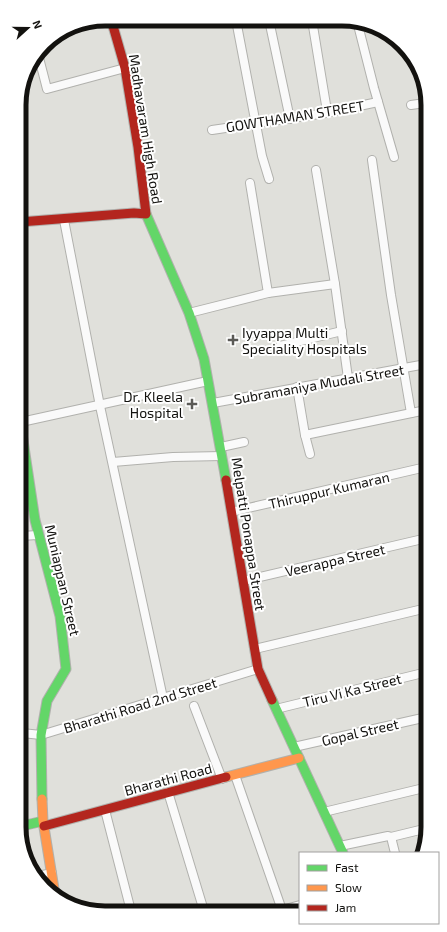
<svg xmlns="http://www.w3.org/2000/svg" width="447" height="932" font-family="'Exo 2',sans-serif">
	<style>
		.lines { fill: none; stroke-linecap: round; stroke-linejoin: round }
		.street-casing { stroke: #b1b1ad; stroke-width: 10 }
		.fast-casing { stroke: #b1b1ad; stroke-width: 11 }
		.slow-casing { stroke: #b1b1ad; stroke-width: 11 }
		.jam-casing { stroke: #b1b1ad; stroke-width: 11 }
		.street { stroke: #fafafa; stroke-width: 8 }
		.fast { stroke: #63d668; stroke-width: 9 }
		.slow { stroke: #ff974d; stroke-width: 9 }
		.jam { stroke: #b3261e; stroke-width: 9 }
		.poi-dot { fill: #5b5a56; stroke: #fff; stroke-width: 1.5 }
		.labels { text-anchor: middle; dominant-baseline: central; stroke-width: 4; stroke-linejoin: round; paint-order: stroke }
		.street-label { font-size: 14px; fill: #13120f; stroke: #fff }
		.poi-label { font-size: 14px; fill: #13120f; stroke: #fff; text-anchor: start }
		.rim { fill: none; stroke: #13120f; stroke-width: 5 }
	</style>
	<rect width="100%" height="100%" fill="#e0e0db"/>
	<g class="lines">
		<g class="street-casing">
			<g id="street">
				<polyline points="236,20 262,156 269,179"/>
				<polyline points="269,20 290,119"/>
				<polyline points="312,20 326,105 326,113"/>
				<polyline points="357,21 374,88 394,157"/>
				<polyline points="38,54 47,89 125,68"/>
				<polyline points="411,105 425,103"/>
				<polyline points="212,130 326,113 378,102"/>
				<polyline points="372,160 391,295 411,413"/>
				<polyline points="316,170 335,284 348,378"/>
				<polyline points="250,183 268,293"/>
				<polyline points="64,220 100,406 163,698"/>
				<polyline points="189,313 268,293 335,284"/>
				<polyline points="280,346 342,331"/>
				<polyline points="297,387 305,435 426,410"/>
				<polyline points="213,403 426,364"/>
				<polyline points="21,422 208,381"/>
				<polyline points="305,435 310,454"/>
				<polyline points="221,447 244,442"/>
				<polyline points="113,462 173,457 222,456"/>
				<polyline points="231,512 426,467"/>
				<polyline points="21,536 38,535"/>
				<polyline points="243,581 427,538"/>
				<polyline points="255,649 427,608"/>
				<polyline points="194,706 222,779"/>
				<polyline points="276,709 427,672"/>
				<polyline points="22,733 41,735 258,669"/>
				<polyline points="294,747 427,717"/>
				<polyline points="235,775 282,910"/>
				<polyline points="168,792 204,911"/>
				<polyline points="105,810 131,911"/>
				<polyline points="324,812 428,787"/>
				<polyline points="391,837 428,828"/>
				<polyline points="340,846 388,836 391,837 395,853"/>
				<polyline points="38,876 52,873"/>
				<polyline points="282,910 300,905"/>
			</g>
		</g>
		<g class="fast-casing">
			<g id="fast">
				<polyline points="146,214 189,313 204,359 226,480"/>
				<polyline points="21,427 35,520 60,616 66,669 47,701 41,735 42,799"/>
				<polyline points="272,700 343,853"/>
				<polyline points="22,826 43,821"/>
			</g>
		</g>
		<g class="slow-casing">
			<g id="slow">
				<polyline points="226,777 299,758"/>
				<polyline points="42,799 43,821 55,895"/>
			</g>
		</g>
		<g class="jam-casing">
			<g id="jam">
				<polyline points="20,222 134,213 146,214 138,147 125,68 111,19"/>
				<polyline points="226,480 258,669 272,700"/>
				<polyline points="44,826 226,777"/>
			</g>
		</g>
		<use href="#street" class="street"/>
		<use href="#fast" class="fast"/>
		<use href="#slow" class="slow"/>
		<use href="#jam" class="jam"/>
	</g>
	<g class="poi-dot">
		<path d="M231 334h4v4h4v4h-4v4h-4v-4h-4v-4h4z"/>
		<path d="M190 398h4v4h4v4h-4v4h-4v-4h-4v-4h4z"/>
	</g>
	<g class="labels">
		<g class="street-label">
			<text transform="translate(295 116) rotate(-9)">GOWTHAMAN STREET</text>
			<text transform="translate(146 129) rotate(81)">Madhavaram High Road</text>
			<text transform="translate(319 384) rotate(-10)">Subramaniya Mudali Street</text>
			<text transform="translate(329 490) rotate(-13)">Thiruppur Kumaran</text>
			<text transform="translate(249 534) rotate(81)">Melpatti Ponappa Street</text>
			<text transform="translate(335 560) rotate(-13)">Veerappa Street</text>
			<text transform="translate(63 580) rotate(77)">Muniappan Street</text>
			<text transform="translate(352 690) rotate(-14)">Tiru Vi Ka Street</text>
			<text transform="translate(140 705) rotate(-17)">Bharathi Road 2nd Street</text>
			<text transform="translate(360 732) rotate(-13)">Gopal Street</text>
			<text transform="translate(168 779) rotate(-15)">Bharathi Road</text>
		</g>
		<g class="poi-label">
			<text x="242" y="332">Iyyappa Multi<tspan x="242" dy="16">Speciality Hospitals</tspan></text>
			<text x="183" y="396" text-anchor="end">Dr. Kleela<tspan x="183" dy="16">Hospital</tspan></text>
		</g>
	</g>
	<path d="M0 0H447V932H0ZM105 26H342A79 79 0 0 1 421 105V827A79 79 0 0 1 342 906H105A79 79 0 0 1 26 827V105A79 79 0 0 1 105 26Z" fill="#fff" fill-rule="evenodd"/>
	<path class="rim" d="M105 26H342A79 79 0 0 1 421 105V827A79 79 0 0 1 342 906H105A79 79 0 0 1 26 827V105A79 79 0 0 1 105 26Z"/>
	<rect x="299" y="852" width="140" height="72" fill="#ffffff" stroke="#a1a09f"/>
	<rect x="307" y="865" width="20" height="6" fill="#63d668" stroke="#a1a09f"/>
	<text x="335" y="872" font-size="12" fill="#13120f">Fast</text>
	<rect x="307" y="885" width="20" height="6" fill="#ff974d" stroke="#a1a09f"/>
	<text x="335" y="892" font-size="12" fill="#13120f">Slow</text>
	<rect x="307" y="905" width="20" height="6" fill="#b3261e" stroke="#a1a09f"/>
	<text x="335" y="912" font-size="12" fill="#13120f">Jam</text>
	<g transform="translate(28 28) rotate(69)" stroke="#ffffff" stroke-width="3" paint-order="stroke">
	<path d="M0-3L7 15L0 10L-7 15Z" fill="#13120f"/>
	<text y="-6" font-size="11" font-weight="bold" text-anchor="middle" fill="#13120f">N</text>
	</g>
</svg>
